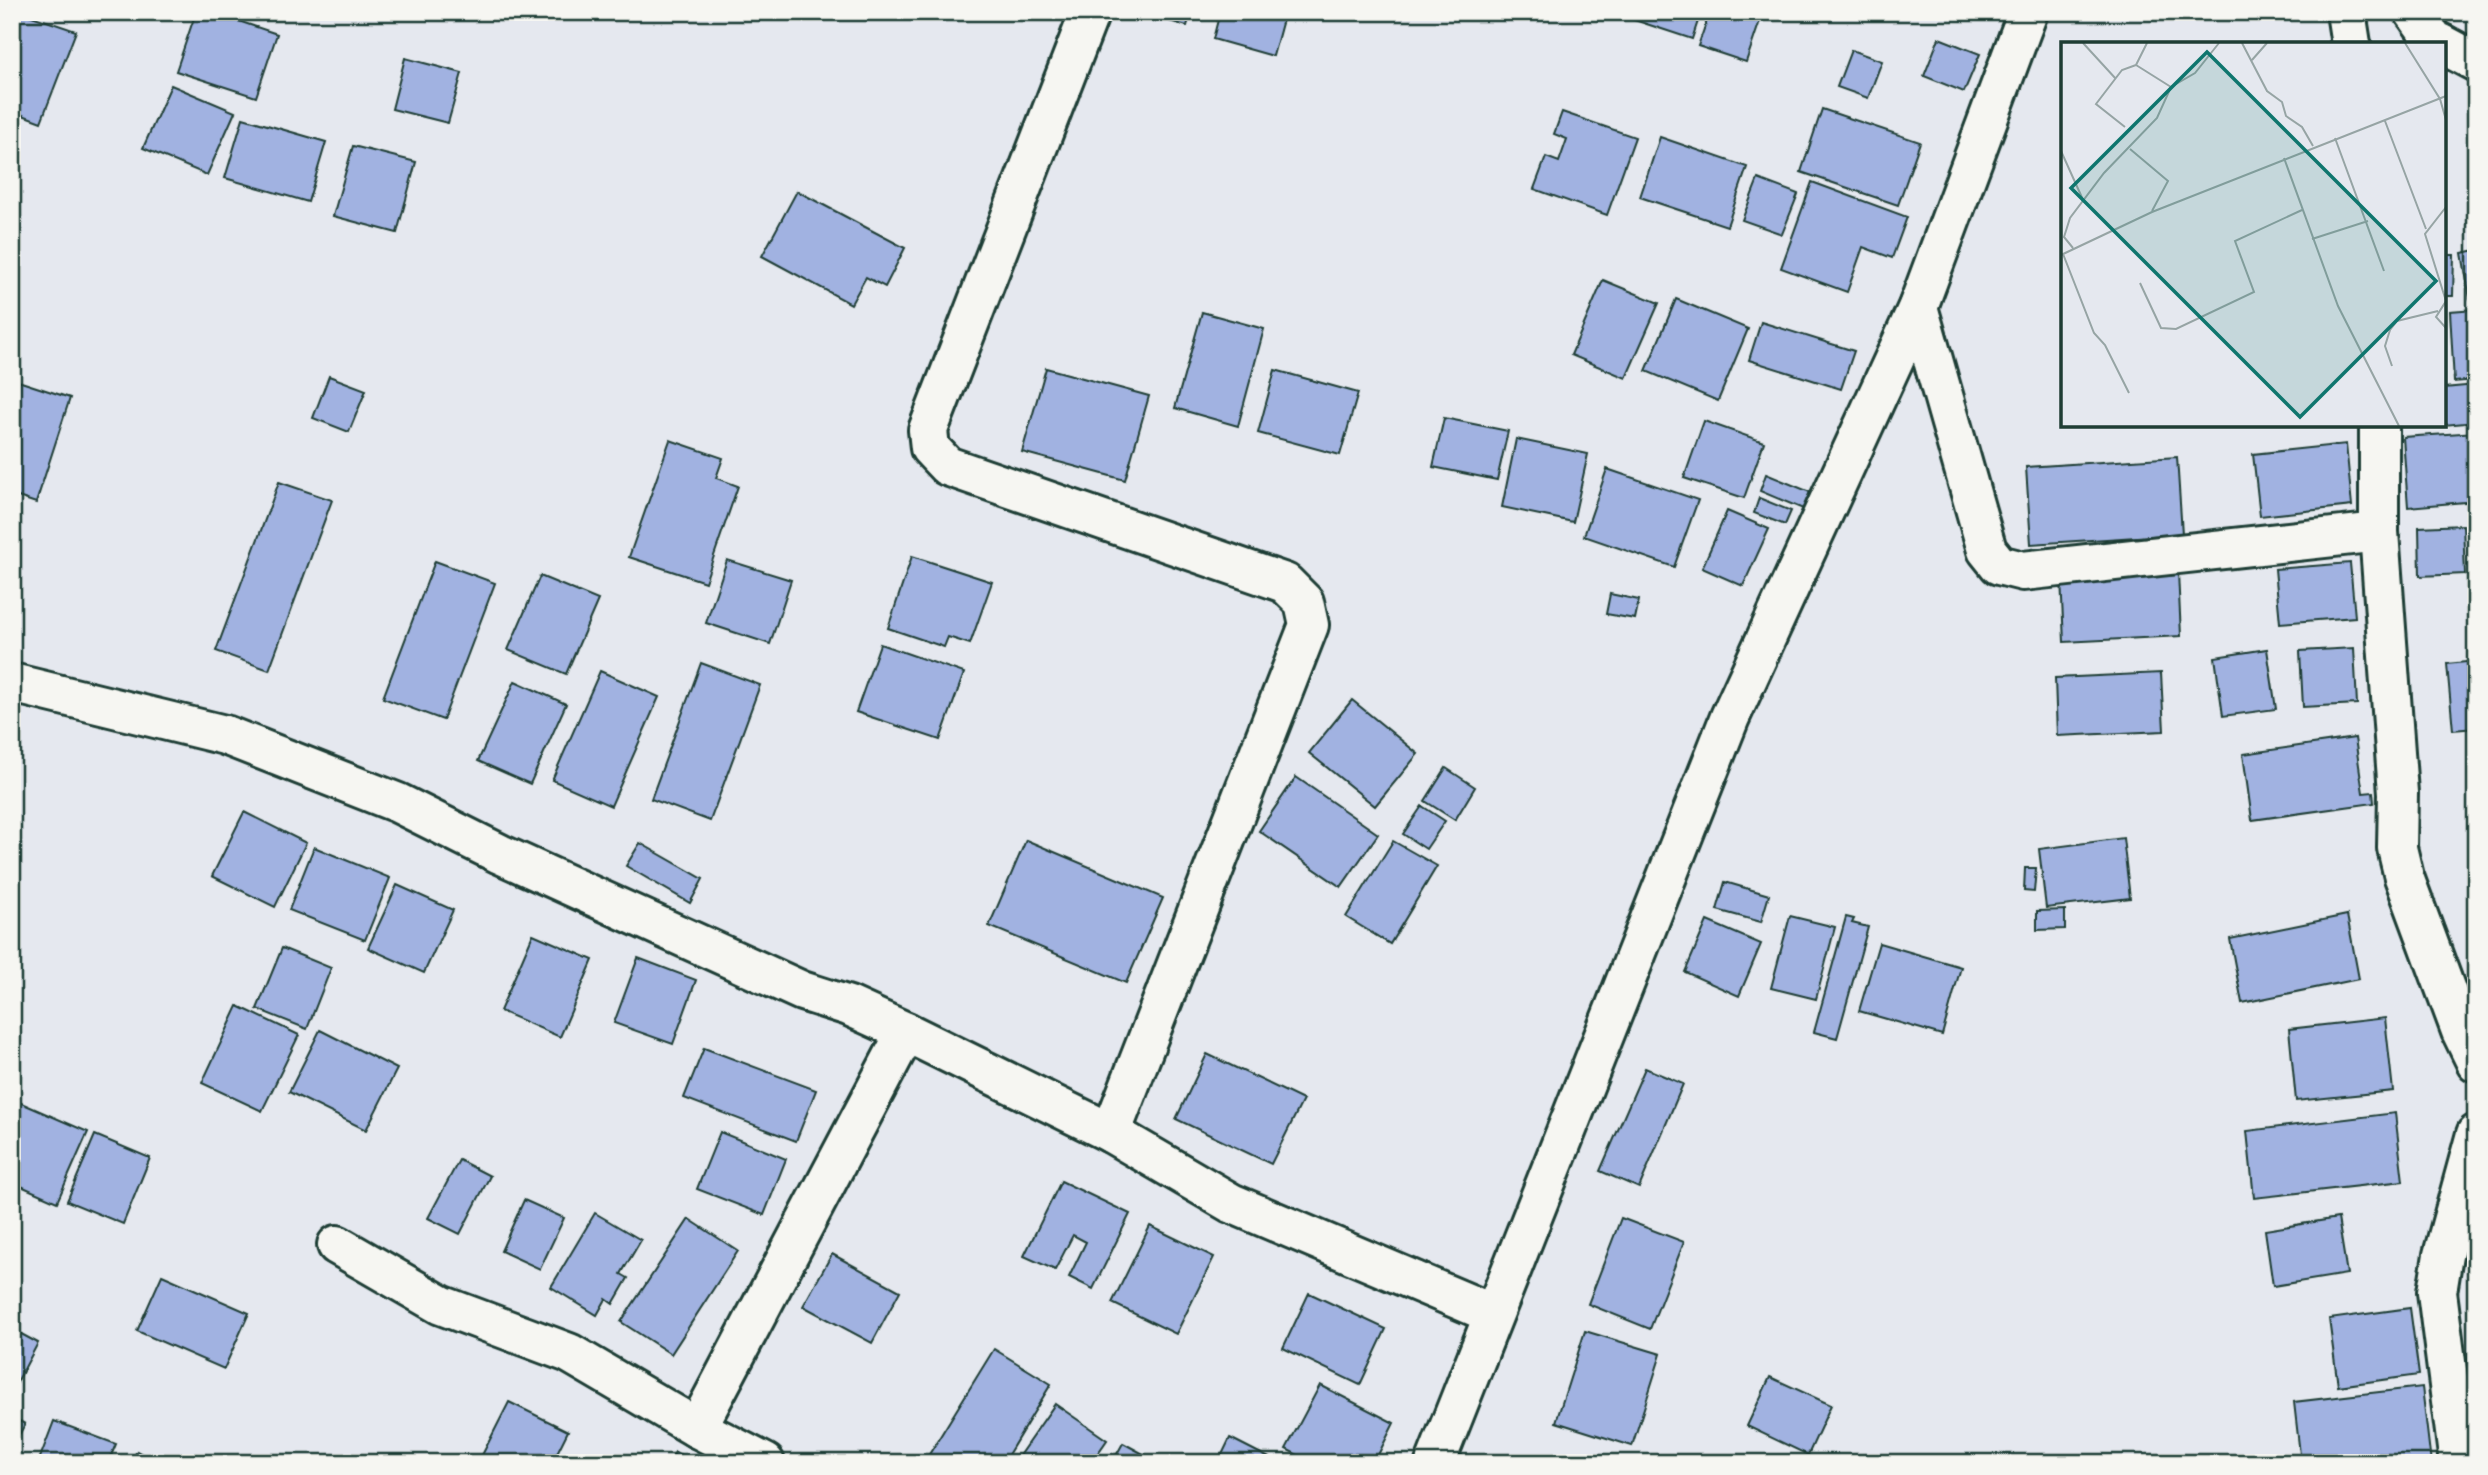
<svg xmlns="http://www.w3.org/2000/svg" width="2488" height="1475" font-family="Mynerve,sans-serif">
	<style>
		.building { fill: #a1b2e1; stroke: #1f3d34; stroke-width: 2 }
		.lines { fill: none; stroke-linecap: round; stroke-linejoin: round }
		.minor-casing { stroke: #1f3d34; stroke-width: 44 }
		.minor { stroke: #f6f6f2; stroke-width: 38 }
		.inset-road { fill: none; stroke: #96a4a4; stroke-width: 2 }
		.view { fill: #0f766e; fill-opacity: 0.15; stroke: #0f766e; stroke-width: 3.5 }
		.inset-edge { fill: none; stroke: #1f3d34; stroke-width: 3.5 }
	</style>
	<rect width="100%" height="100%" fill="#e5e8ef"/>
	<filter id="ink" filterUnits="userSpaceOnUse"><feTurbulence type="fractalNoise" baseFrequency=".0143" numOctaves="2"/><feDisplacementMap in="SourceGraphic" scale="14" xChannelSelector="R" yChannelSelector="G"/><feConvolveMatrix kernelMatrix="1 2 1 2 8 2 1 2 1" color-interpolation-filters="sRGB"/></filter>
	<g filter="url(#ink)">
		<g class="building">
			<polygon points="20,12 76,31 41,122 12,111 12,32"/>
			<polygon points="196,12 212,12 277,34 256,97 176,71"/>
			<polygon points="1137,12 1191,12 1187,26"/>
			<polygon points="1220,12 1285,12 1273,56 1213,39"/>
			<polygon points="1610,12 1701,12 1692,39"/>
			<polygon points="1710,12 1763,12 1746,62 1698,46"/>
			<polygon points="1939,38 1980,54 1964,92 1924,76"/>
			<polygon points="1851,50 1882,61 1868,98 1837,87"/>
			<polygon points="405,58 462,73 448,123 392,109"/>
			<polygon points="171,85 235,112 207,175 143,148"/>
			<polygon points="1822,109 1920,142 1898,205 1801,172"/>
			<polygon points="1562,112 1635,137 1607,215 1534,189 1546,157 1559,162 1567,139 1554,134"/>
			<polygon points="243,118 326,142 308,202 225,178"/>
			<polygon points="1660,137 1747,167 1727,226 1640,197"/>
			<polygon points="353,146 416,162 397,233 333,216"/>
			<polygon points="1758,179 1798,194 1782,234 1742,220"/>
			<polygon points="1812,182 1907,217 1892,258 1863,247 1847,292 1781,268"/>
			<polygon points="797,191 905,248 885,287 866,277 851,304 762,256"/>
			<polygon points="2476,250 2476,298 2470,299 2462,253"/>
			<polygon points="2444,255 2454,255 2453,296 2444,296"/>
			<polygon points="1603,280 1659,303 1626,378 1571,355"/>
			<polygon points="1676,299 1748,329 1718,401 1646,371"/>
			<polygon points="2475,309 2476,380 2454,382 2450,311"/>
			<polygon points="1202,312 1264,329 1238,426 1175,408"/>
			<polygon points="1761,322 1854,351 1841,389 1749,360"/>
			<polygon points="1046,368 1149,396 1125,480 1022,452"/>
			<polygon points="1275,370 1358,393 1340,455 1258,433"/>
			<polygon points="329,376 366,390 349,432 313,418"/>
			<polygon points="12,379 70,398 36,503 12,495"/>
			<polygon points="2476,385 2476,422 2444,425 2444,388"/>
			<polygon points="1444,418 1508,431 1497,480 1433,467"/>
			<polygon points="1704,421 1764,442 1744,498 1684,478"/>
			<polygon points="2476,432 2476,501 2408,507 2403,437"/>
			<polygon points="1516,439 1588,454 1573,522 1502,507"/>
			<polygon points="670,440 723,458 716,478 738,486 705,582 629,557"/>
			<polygon points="2346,444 2352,506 2260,516 2253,454"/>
			<polygon points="2177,457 2182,534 2031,544 2026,467"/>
			<polygon points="1607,469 1698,500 1674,567 1584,536"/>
			<polygon points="1766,474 1810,492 1803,509 1760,491"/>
			<polygon points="279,482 332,500 269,670 216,651"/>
			<polygon points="1759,498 1791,511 1785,525 1754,513"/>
			<polygon points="1727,511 1769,529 1743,586 1702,568"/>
			<polygon points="2463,525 2465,574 2420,576 2419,527"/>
			<polygon points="912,556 992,582 970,644 948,637 944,647 888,628"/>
			<polygon points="727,560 791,580 770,644 706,623"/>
			<polygon points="435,561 495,583 443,720 383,698"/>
			<polygon points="2350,563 2355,617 2280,623 2275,569"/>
			<polygon points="2178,572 2181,636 2064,642 2061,578"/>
			<polygon points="540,576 598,600 566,674 508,650"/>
			<polygon points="1610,594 1639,600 1635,619 1606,614"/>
			<polygon points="880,644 964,673 940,740 856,712"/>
			<polygon points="2354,648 2357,704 2303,707 2300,651"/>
			<polygon points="2267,649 2276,709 2223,716 2215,657"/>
			<polygon points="2476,661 2476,728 2453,730 2447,664"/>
			<polygon points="701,663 760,685 710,821 651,799"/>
			<polygon points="600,671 659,697 611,806 552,780"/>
			<polygon points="2161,673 2164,731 2057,736 2055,678"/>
			<polygon points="515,681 566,704 530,784 478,761"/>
			<polygon points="1352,700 1418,754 1375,806 1309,753"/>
			<polygon points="2355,738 2363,793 2373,792 2374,803 2252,820 2243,754"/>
			<polygon points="1446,768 1475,787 1455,820 1425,801"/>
			<polygon points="1296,777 1378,834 1341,887 1259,831"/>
			<polygon points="1422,806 1445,821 1426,849 1403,834"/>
			<polygon points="244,812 306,843 275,907 212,876"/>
			<polygon points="2123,838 2130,898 2046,908 2039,849"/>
			<polygon points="1026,840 1163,898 1126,983 989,926"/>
			<polygon points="1393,841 1437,866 1390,944 1346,917"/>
			<polygon points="640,843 703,879 690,903 626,866"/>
			<polygon points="314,847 390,878 365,940 289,910"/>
			<polygon points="2025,868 2036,868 2034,892 2024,891"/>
			<polygon points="1725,882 1769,895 1761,922 1717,910"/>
			<polygon points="397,885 453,910 424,973 368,948"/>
			<polygon points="2065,910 2065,929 2037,930 2037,911"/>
			<polygon points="2347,915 2359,979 2242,1003 2230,939"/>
			<polygon points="1790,916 1835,927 1816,999 1771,988"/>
			<polygon points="1846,917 1854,919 1852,923 1868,927 1837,1038 1814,1032"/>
			<polygon points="1707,921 1761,944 1739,996 1685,972"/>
			<polygon points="533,934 593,960 560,1037 500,1011"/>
			<polygon points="1879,943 1961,967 1942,1035 1859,1011"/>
			<polygon points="282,948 331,968 307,1029 257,1009"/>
			<polygon points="638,958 696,980 673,1044 614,1023"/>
			<polygon points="238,1006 299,1035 262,1111 202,1083"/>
			<polygon points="2385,1018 2393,1091 2296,1101 2289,1029"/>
			<polygon points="320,1030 397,1069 366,1130 289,1092"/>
			<polygon points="704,1048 816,1090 796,1141 684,1098"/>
			<polygon points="1207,1054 1303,1100 1271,1164 1176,1119"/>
			<polygon points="1645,1068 1683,1084 1639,1188 1600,1171"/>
			<polygon points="12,1099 88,1132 57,1202 12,1182"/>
			<polygon points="2395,1113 2403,1181 2254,1198 2247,1131"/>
			<polygon points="720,1132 786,1159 764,1215 697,1189"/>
			<polygon points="95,1135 150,1158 123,1224 67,1201"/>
			<polygon points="459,1160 490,1176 460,1234 428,1218"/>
			<polygon points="1061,1181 1130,1214 1093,1289 1069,1277 1086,1242 1073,1235 1055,1270 1024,1256"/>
			<polygon points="524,1200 564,1218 540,1269 501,1251"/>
			<polygon points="595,1213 641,1240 621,1274 628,1278 613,1304 606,1299 597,1315 551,1287"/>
			<polygon points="1621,1218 1684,1242 1650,1329 1588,1304"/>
			<polygon points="2338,1218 2347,1274 2273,1286 2265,1230"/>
			<polygon points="689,1219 738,1251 671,1354 621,1322"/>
			<polygon points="1150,1226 1214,1257 1176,1334 1112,1303"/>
			<polygon points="832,1254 900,1291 872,1343 803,1306"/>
			<polygon points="162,1275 249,1313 224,1369 137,1331"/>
			<polygon points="1309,1293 1386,1329 1360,1385 1283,1348"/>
			<polygon points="2410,1308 2419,1375 2338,1386 2329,1319"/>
			<polygon points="12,1329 38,1343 15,1386 12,1385"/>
			<polygon points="1585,1331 1661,1354 1632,1446 1556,1422"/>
			<polygon points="994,1349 1051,1384 1003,1463 928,1463 925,1461"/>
			<polygon points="1770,1377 1831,1405 1808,1455 1747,1426"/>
			<polygon points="1320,1385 1394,1423 1374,1463 1313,1463 1286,1449"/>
			<polygon points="2422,1387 2431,1463 2301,1463 2294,1402"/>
			<polygon points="509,1402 568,1431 552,1463 478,1463"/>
			<polygon points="1055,1404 1107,1440 1091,1463 1014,1463"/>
			<polygon points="12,1417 25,1424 12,1448"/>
			<polygon points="54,1421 116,1444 108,1463 38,1463"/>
			<polygon points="1230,1438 1279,1463 1218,1463"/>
			<polygon points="1123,1443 1160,1463 1112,1463"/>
			<polygon points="137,1451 157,1463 130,1463"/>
			<polygon points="675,1452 697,1463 669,1463"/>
		</g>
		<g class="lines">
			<g class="minor-casing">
				<g id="minor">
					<polyline points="1090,12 928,430 930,448 947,466 1285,583 1304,602 1309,625 1111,1133"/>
					<polyline points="2346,12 2351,44"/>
					<polyline points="2414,12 2434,40 2442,44"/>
					<polyline points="2444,45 2476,62"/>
					<polyline points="1918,307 1987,550 1999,565 2023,571 2379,532"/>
					<polyline points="2379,425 2379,532 2398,793 2397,848 2404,877 2461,1031 2476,1062"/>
					<polyline points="12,683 225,735 398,803 500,854 802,991 849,1006 906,1032 1111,1133 1231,1203 1493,1314"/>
					<polyline points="337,1245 441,1305 569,1353 697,1428 765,1463"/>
					<polyline points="697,1428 906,1032"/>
					<polyline points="1435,1463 1730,717 1918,307 2028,12"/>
					<polyline points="2459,1463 2437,1292 2443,1255 2476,1134"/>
				</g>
			</g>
			<use href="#minor" class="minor"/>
		</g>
	</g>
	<g transform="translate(2061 42)">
		<rect width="385" height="385" fill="#e5e8ef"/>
		<path class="inset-road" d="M22 1 55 37M181 1 206 49 221 60 225 74 241 85 252 104M344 1 379 57 385 78M191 18 206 1M75 23 110 45M75 23 86 1M324 79 365 187M64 85 35 62 61 28 75 23M274 96 323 229M69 107 107 139 91 169M0 109 23 160M223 116 277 264 338 384M385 165 364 192 385 259 375 275 385 286M251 197 307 179M12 206 3 195 9 176 43 131 96 76 110 45 134 31 158 1M2 212 33 291 44 303 68 351M0 213 91 170 385 54M79 241 100 286 115 287 193 250 174 199 241 168M331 324 324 304 329 288 336 279 377 269"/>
		<path class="view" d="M146 10 375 239 239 375 10 146Z"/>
		<rect width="385" height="385" class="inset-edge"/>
	</g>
	<rect width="2488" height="1475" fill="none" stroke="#f6f6f2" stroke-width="42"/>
	<rect x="21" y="21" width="2446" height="1433" fill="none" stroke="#1f3d34" stroke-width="2.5" filter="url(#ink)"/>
</svg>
